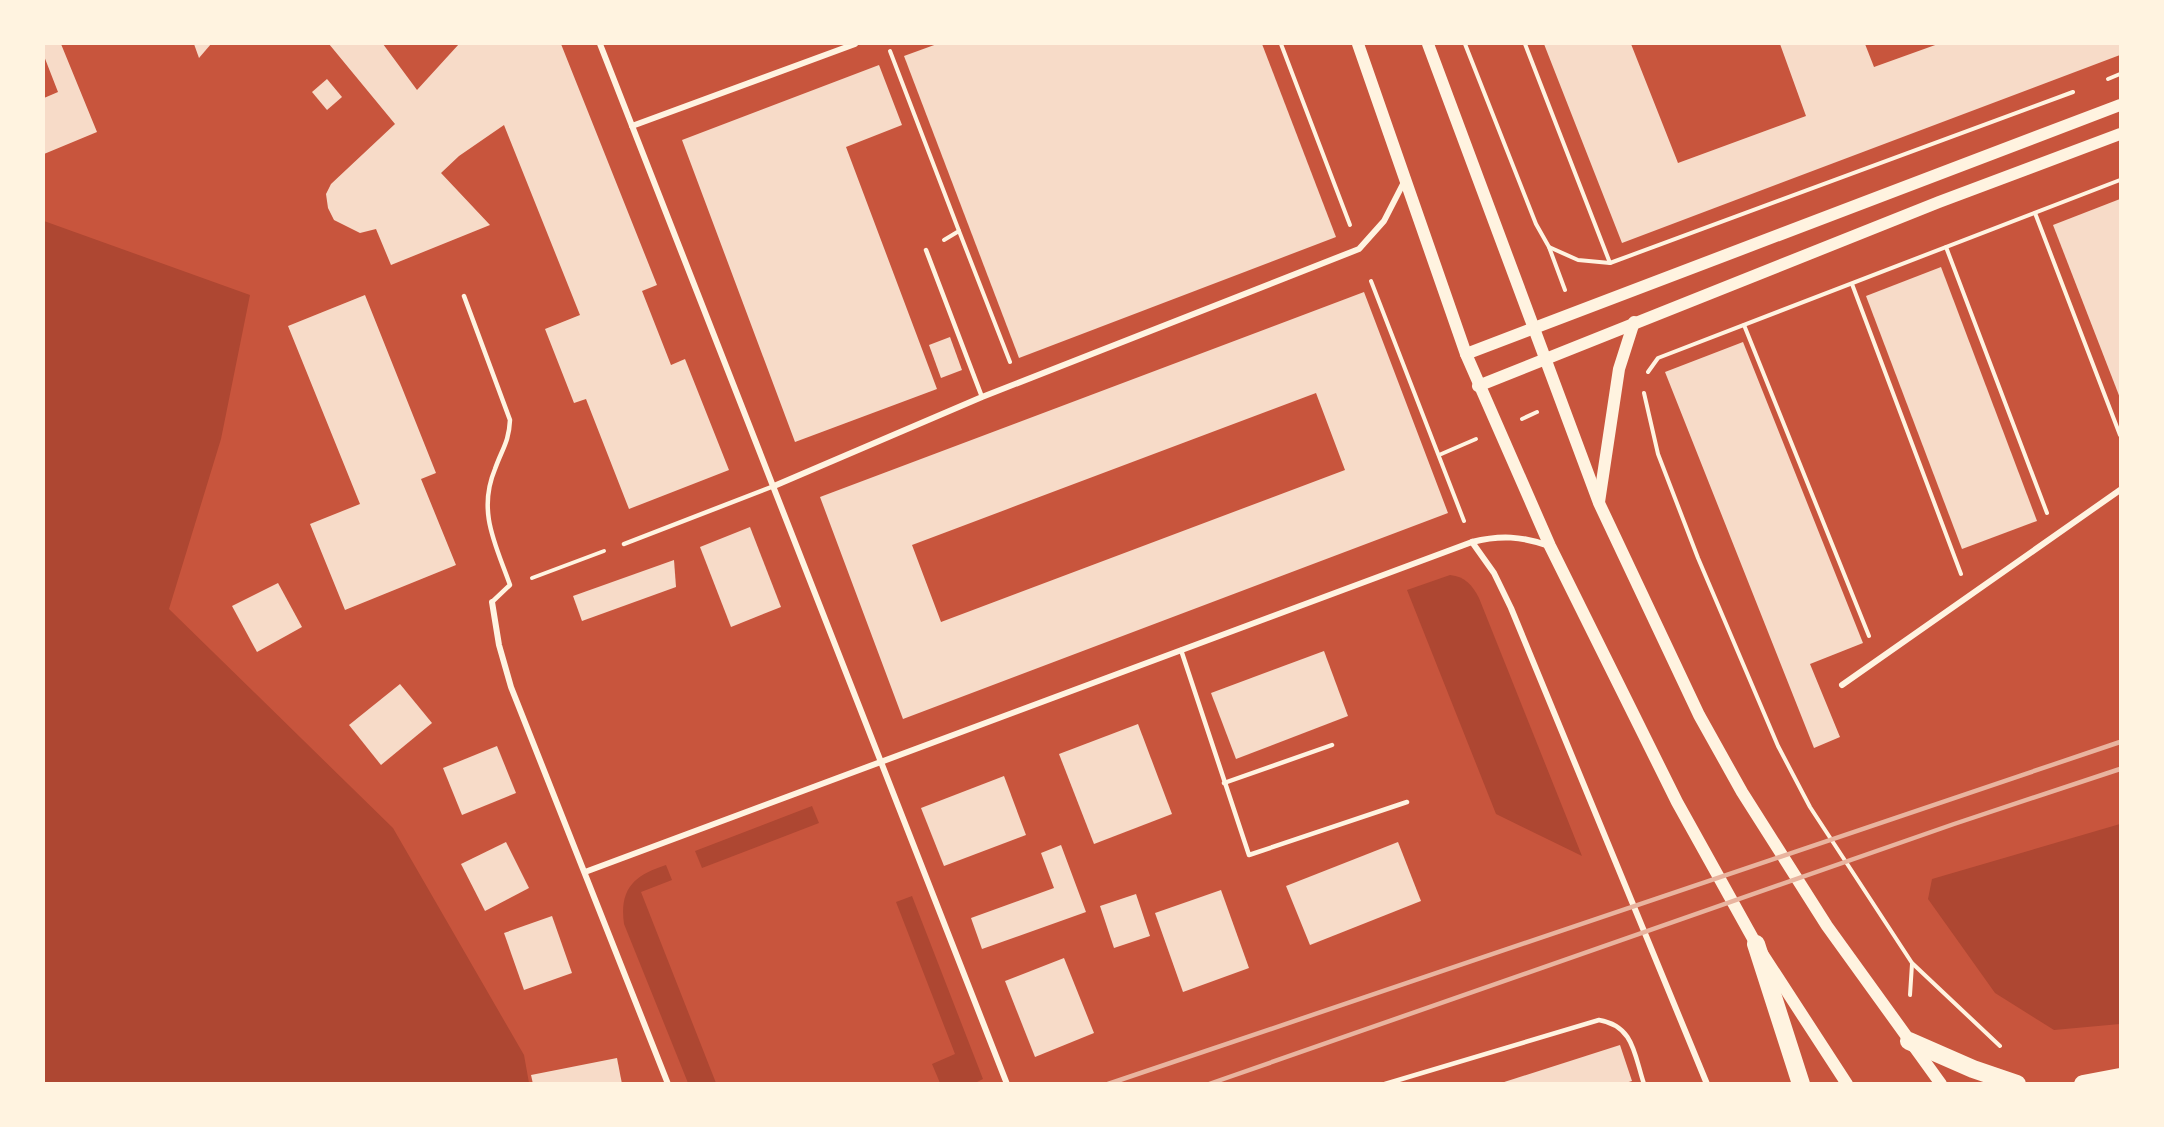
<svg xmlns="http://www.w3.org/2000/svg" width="2164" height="1127" font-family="Roboto,sans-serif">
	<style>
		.green { fill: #ae4732 }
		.building { fill: #f7dbc8; fill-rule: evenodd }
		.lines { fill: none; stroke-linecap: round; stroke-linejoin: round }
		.path { stroke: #fff3e0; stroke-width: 4 }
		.service { stroke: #fff3e0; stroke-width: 4.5 }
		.minor { stroke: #fff3e0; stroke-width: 6 }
		.secondary { stroke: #fff3e0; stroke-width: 12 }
		.motorway { stroke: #fff3e0; stroke-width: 18 }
		.rail { stroke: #e9b49f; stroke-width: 4.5 }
	</style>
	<rect width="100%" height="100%" fill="#c8553d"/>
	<g class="green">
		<polygon points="44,221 250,295 221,439 169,609 393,828 524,1055 529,1083 44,1083"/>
		<path d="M1450 575C1466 577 1472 585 1479 598L1582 856 1496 814 1407 590Z"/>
		<polygon points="812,806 819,823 702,868 695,851"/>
		<polygon points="2120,824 2120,1024 2054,1030 1995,993 1928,899 1932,879"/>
		<path d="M666 865 672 880 641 892 716 1083H688L624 924C619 888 635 875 666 865Z"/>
		<polygon points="912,896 983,1079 975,1083 940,1083 932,1064 955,1054 896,902"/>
	</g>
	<g class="building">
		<polygon points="44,44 61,44 97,132 44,154 44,98 58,92 44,56"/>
		<polygon points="194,44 211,44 199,58"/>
		<polygon points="329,44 383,44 417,90 459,44 561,44 657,285 642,291 671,365 685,359 729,470 629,509 586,399 574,403 545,329 580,315 504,125 459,156 441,173 490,225 391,265 376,229 360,233 334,220 328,208 326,194 331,184 395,124"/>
		<polygon points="937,44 1262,44 1336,237 1019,358 904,56"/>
		<polygon points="1544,44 1631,44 1678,163 1806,116 1780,44 1865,44 1874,67 1938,44 2120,44 2120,55 1622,243"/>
		<polygon points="879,65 902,125 846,147 937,389 795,442 682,140"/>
		<polygon points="327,79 342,97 327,110 312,92"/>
		<polygon points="2120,199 2120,398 2053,225"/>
		<polygon points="1941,267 2037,521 1962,549 1866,296"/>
		<path d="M1364 292 1448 513 903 719 820 497ZM1316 393 1345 470 941 622 912 545Z"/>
		<polygon points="365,295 436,473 421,479 456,565 345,610 310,524 360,504 288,326"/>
		<polygon points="950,337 962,370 941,378 929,345"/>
		<polygon points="1743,342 1863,643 1810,664 1840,737 1814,748 1665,372"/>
		<polygon points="750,527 781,607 731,627 700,547"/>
		<polygon points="674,560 676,587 582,621 573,596"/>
		<polygon points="278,583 302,627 257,652 232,606"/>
		<polygon points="1324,651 1348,716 1236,759 1211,693"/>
		<polygon points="400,684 432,723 381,765 349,725"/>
		<polygon points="1138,724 1172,814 1094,844 1059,754"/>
		<polygon points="497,746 516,793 462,815 443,768"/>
		<polygon points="1004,776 1026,835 944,866 921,808"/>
		<polygon points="506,842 529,888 485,911 461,864"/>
		<polygon points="1398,842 1421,901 1310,945 1286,886"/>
		<polygon points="1061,845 1086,912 982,949 971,918 1054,888 1041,853"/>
		<polygon points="1221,890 1249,968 1183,992 1155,913"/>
		<polygon points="1136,894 1150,936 1114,948 1100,906"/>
		<polygon points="552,916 572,973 524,990 504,933"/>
		<polygon points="1064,958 1094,1033 1035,1057 1005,981"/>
		<polygon points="1620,1045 1632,1081 1622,1084 1498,1084"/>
		<polygon points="617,1058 622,1084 533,1084 531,1075"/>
	</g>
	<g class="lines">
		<g class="path">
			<polyline points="1281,44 1350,225"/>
			<polyline points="1465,44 1536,224 1549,247 1565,290"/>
			<polyline points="1525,44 1610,263"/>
			<polyline points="890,51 959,231 944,240"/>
			<polyline points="2108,79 2120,74"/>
			<polyline points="2035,213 2120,435"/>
			<polyline points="959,231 1010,362"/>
			<polyline points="1549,247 1578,260 1610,263 2073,92"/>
			<polyline points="1946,247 2047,513"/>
			<polyline points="1371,281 1464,521"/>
			<polyline points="1852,284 1961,574"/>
			<polyline points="1744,325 1869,636"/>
			<polyline points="1648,372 1658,358 2120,180"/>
			<polyline points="1644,393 1658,454 1698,558 1778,746 1810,807 1912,963 2000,1046"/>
			<polyline points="1522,419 1537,412"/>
			<polyline points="1439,455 1476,439"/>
			<polyline points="532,578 604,551"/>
			<polyline points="1910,995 1912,964"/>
		</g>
		<g class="service">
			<polyline points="926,250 982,397"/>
			<path d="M464 296 510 420C509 442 502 449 495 469 477 512 496 545 510 585L492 602"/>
			<polyline points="624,544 774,486"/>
			<polyline points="1181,650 1249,855 1407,802"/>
			<polyline points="1224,783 1332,745"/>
			<path d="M1385 1084 1599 1020C1634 1026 1634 1054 1644 1084"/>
		</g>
		<g class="minor">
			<polyline points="600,44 1007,1084"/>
			<polyline points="632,126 855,44"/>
			<polyline points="774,486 982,397 1359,249 1384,221 1404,182"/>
			<polyline points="1472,542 1494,573 1511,608 1707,1084"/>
			<polyline points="492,602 499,645 511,687 668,1084"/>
			<polyline points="1842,685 2120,490"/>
			<path d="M585 872 1472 542C1500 535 1522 536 1549 546"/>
		</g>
		<g class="secondary">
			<polyline points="1358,44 1466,354 1550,546 1677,802 1756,944 1847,1084"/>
			<polyline points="1428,44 1599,503 1699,715 1742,792 1827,926 1941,1084"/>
			<polyline points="1466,354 2120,105"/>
			<polyline points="1478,386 1939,202 2120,134"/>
			<polyline points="1599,502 1619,369 1634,322"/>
		</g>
		<g class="motorway">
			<polyline points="1756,944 1801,1084"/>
			<polyline points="1909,1041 1973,1069 2017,1084"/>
			<polyline points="2083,1084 2120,1077"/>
		</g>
		<g class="rail">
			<polyline points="1108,1084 2120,742"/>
			<polyline points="1209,1084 1954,824 2120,769"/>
		</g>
	</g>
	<rect width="2164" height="1127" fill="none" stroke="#fff3e0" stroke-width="90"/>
</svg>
